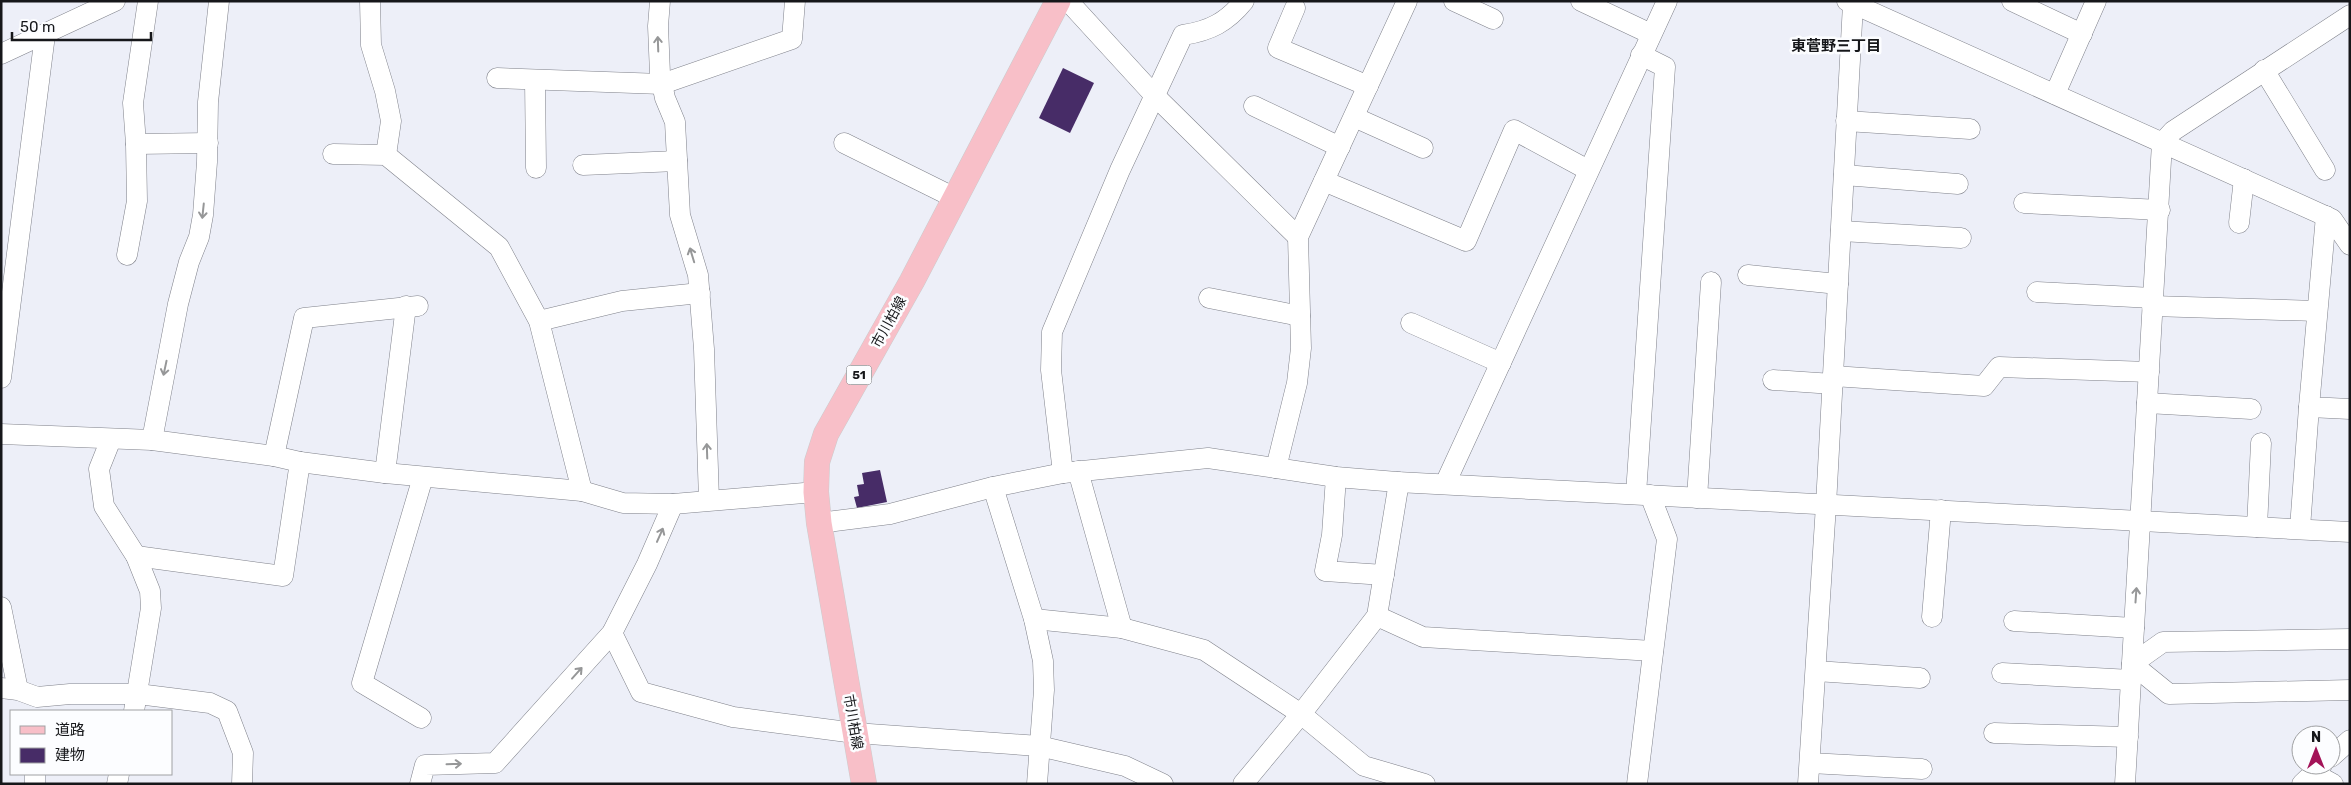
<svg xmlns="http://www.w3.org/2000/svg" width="2351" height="785" font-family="Rubik,'Noto Sans JP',sans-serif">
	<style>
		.building { fill: #472c67 }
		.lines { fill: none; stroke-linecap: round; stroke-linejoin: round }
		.minor-casing { stroke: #7f818a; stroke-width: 21 }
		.major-casing { stroke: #cccccd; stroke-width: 26 }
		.minor { stroke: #fff; stroke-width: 20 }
		.major { stroke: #f8bfc8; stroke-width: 25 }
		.oneway { stroke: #969798 }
		.labels { text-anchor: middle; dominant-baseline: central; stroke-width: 5; stroke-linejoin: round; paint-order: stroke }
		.shield { fill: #fcfdff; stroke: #5b5c5f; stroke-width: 1 }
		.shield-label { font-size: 12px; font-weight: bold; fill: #16171a }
		.street-label { font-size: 14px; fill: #16171a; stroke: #fcfdff }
		.neighbourhood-label { font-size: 15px; font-weight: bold; fill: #16171a; stroke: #fcfdff }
	</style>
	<rect width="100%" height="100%" fill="#edeff8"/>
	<g class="building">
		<polygon points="1063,68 1094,83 1070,133 1039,118"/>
		<polygon points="880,470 887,502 857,508 854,497 859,496 857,485 864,484 862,473"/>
	</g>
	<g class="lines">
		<g class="minor-casing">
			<g id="minor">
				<polyline points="148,1 133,103 136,144 208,143"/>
				<polyline points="370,1 371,45 385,91 391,121 386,155"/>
				<polyline points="660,1 658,26 660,74 665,98 675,122 680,215 698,275 704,349 709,500"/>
				<polyline points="1068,1 1155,96 1298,237"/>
				<polyline points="1454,1 1493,19"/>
				<polyline points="1581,1 1651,34"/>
				<polyline points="1847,1 2332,219 2350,245"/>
				<polyline points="2012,1 2082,34"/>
				<polyline points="1295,8 1278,48 1368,86"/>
				<polyline points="1,54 115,1"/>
				<polyline points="2264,70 2325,170"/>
				<polyline points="497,78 662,84 792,39 795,1"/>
				<polyline points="535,80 536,168"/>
				<polyline points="2055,94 2096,1"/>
				<polyline points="1254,106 1340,147"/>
				<polyline points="1354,117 1423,148"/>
				<polyline points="1846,121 1970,129"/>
				<polyline points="844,143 955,198"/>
				<polyline points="333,154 386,155 499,247 539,321 582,491"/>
				<polyline points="583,165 677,161"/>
				<polyline points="1844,175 1958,184"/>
				<polyline points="1324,181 1466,241 1514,130 1588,170"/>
				<polyline points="2024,203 2160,210"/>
				<polyline points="2326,216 2309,407 2350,409"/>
				<polyline points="2239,223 2244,179"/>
				<polyline points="1841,231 1961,238"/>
				<polyline points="127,255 137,201 136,144"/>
				<polyline points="1748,275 1838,284"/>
				<polyline points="2037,292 2153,298"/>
				<polyline points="1209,298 1300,316"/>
				<polyline points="2152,306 2317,311"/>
				<polyline points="539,321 622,301 700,293"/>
				<polyline points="1411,323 1501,363"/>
				<polyline points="1833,376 1984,386 1999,367 2149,372"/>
				<polyline points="1,378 45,35"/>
				<polyline points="1773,380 1833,384"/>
				<polyline points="2147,403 2251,409"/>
				<polyline points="1,434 152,440 274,456 300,462 385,473 582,491 623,503 673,504 816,492"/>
				<polyline points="111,439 99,469 104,506 136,556 150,591 151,608 134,711"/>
				<polyline points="152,440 178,304 189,262 199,237 203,215 207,162 208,102 219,1"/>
				<polyline points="274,456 304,318 418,306"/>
				<polyline points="1276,468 1297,383 1301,348 1298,237 1407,1"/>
				<polyline points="1078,471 1122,628"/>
				<polyline points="385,473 406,306"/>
				<path d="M1063 473 1051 370 1052 332 1120 170 1183 35C1210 31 1227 22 1244 1"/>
				<polyline points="1336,477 1332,535 1325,571 1384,575"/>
				<polyline points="1445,484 1667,1"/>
				<polyline points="993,487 1034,619 1043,661 1044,690 1037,784"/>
				<polyline points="1636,494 1665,67 1641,55"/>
				<polyline points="1697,498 1711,282"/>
				<polyline points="819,523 890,514 993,487 1063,473 1208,458 1336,477 1397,482 2350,532"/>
				<polyline points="2257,527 2261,443"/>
				<polyline points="2300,528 2309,407"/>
				<polyline points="136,556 283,576 300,462"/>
				<polyline points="1,607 18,690"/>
				<polyline points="1377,616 1423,637 1653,651"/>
				<polyline points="1932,617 1941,510"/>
				<polyline points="1034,619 1122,628 1204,650 1301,714 1364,766 1425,784"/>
				<polyline points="2014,621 2134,628"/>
				<polyline points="612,633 641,692 733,717 855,733 1039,746 1125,766 1163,784"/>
				<polyline points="2350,639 2163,642 2132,664 2169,694 2350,690"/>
				<polyline points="1816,671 1920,678"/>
				<polyline points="2002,673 2131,680"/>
				<polyline points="1,688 18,690 37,697 70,694 138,694 210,703 227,711 243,753 242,784"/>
				<polyline points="421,718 362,683 423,477"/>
				<polyline points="1994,733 2128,737"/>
				<polyline points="2331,757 2350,740"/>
				<polyline points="1810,763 1922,769"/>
				<polyline points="2313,773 2333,784"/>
				<polyline points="35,784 35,774"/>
				<polyline points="117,784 119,774"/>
				<polyline points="420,784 425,765 495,763 612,633 647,564 673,504"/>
				<polyline points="1243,784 1301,714 1377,616 1399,482"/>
				<polyline points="1637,784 1667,539 1650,495"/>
				<polyline points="1808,784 1826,505 1853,4"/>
				<polyline points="2125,784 2162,143 2173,131 2350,15"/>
				<polyline points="2302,784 2322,765"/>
			</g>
		</g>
		<g class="major-casing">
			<polyline id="major" points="864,784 819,523 816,492 817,462 826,434 912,281 1058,1"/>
		</g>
		<use href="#minor" class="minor"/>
		<use href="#major" class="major"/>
	</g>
	<defs><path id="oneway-shaft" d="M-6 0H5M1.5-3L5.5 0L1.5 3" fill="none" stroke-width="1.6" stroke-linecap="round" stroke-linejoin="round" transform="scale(1.25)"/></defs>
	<g class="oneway">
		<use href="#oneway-shaft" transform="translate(658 44) rotate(-92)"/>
		<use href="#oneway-shaft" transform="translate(203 211) rotate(96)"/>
		<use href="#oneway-shaft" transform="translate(692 255) rotate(-107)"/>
		<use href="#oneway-shaft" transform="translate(165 368) rotate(102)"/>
		<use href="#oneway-shaft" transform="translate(707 451) rotate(-92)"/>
		<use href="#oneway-shaft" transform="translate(660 535) rotate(-66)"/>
		<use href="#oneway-shaft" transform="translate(2136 595) rotate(-86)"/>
		<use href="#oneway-shaft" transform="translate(577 673) rotate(-48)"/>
		<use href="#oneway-shaft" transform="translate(454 764) rotate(-2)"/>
	</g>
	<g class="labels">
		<rect class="shield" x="846.5" y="365.5" width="25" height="19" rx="4"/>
		<g class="shield-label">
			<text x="859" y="375">51</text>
		</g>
		<g class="street-label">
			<text transform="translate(889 322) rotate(-61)">市川柏線</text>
			<text transform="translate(853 722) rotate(80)">市川柏線</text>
		</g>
		<g class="neighbourhood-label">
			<text x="1836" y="46">東菅野三丁目</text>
		</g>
	</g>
	<rect width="2351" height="785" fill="none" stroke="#16171a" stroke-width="5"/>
	<rect x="10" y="710" width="162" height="65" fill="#fcfdff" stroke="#a0a1a3"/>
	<rect x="20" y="726" width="25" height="8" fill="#f8bfc8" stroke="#a0a1a3"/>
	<text x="55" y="735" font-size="15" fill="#16171a">道路</text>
	<rect x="20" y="748" width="25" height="15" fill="#472c67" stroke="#a0a1a3"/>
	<text x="55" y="760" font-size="15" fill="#16171a">建物</text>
	<g transform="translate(2316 750)"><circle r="24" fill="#fcfdff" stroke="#a0a1a3"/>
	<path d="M0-4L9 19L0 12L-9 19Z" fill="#a31358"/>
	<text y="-8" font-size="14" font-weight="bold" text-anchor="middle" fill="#16171a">N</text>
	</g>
	<path d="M12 32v8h139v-8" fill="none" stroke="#16171a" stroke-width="2.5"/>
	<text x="20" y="32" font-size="15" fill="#16171a" stroke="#fcfdff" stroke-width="4" paint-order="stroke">50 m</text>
</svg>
